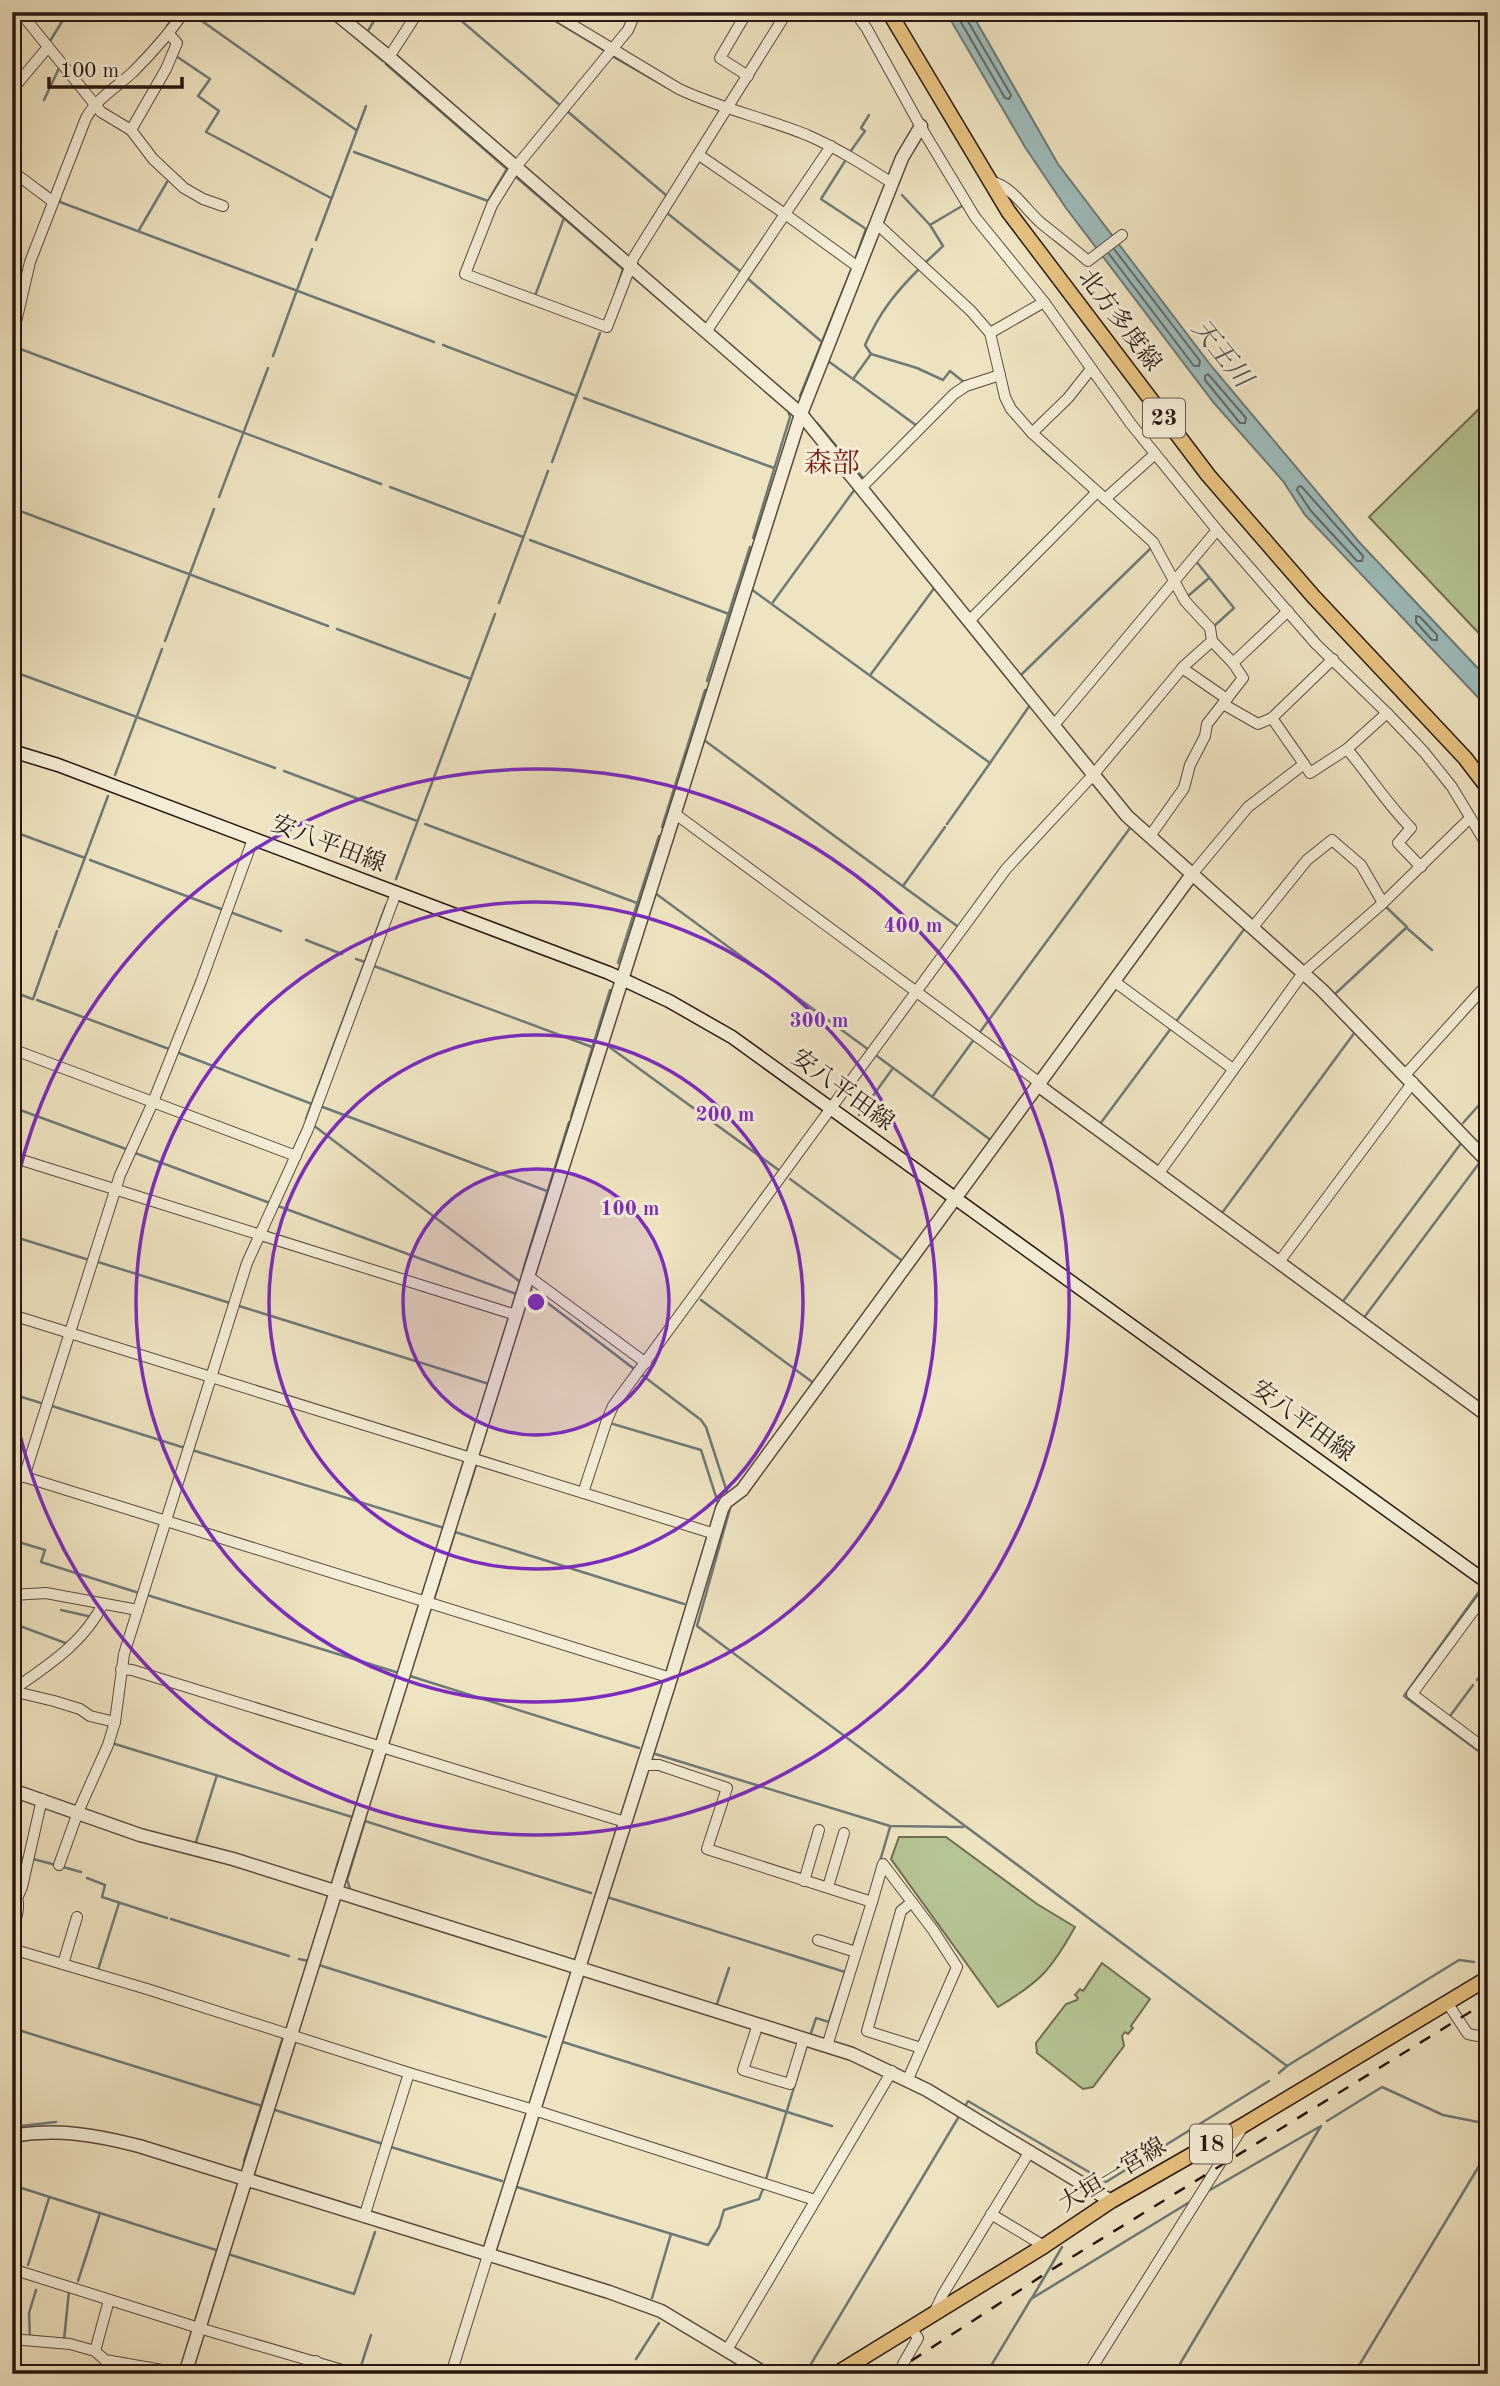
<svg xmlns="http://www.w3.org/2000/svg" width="1500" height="2386" font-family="'Old Standard TT','Noto Serif JP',serif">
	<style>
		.green { fill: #b6c594; stroke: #6f6e52; stroke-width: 2 }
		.water { fill: #9dbcbc; stroke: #6e7a78; stroke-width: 2 }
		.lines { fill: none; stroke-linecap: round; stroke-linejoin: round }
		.shore { stroke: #626a66; stroke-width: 2 }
		.stream { stroke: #6e7a78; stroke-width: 2.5 }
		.minor-casing { stroke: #5a4a3d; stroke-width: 12 }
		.tertiary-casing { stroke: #5a4a3d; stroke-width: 15 }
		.secondary-casing { stroke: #281711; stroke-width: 15 }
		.primary-casing { stroke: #281711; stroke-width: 17 }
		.minor { stroke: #f5edd7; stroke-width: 10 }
		.tertiary { stroke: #f5edd7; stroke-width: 12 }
		.secondary { stroke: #f5edd7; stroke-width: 12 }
		.primary { stroke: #e8c280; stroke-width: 14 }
		.rail { stroke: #281711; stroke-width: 2.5; stroke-dasharray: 12 12; stroke-linecap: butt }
		.ring { fill: none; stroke: #7b2cbf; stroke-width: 3.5 }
		.labels { text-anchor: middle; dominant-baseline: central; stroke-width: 6; stroke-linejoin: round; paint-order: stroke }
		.shield { fill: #f5edd7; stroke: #66574c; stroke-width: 2 }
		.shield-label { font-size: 23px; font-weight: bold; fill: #281711 }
		.street-label { font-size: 24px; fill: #281711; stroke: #f5edd7 }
		.water-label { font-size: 26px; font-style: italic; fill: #51514d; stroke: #f5edd7 }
		.quarter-label { font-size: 28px; fill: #7a1f14; stroke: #f5edd7 }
		.centre { fill: #7b2cbf; stroke: #f5edd7; stroke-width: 3.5 }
		.ring-label { font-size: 21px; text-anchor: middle; font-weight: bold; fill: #7b2cbf; stroke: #f5edd7; stroke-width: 6; stroke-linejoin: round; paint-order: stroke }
	</style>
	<rect width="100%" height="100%" fill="#efe4c1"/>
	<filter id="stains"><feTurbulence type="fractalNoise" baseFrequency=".00286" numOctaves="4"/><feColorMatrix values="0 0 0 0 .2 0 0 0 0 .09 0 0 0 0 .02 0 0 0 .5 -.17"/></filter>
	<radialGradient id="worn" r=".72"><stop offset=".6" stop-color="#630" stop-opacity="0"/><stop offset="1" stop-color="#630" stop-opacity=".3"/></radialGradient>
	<g class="green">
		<polygon points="1488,400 1488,643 1369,517"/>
		<path d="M899 1837H946L1037 1904 1075 1927C1051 1970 1040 1982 998 2007L891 1859Z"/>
		<polygon points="1102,1963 1150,1999 1131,2026 1133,2028 1128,2034 1125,2032 1122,2036 1124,2046 1093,2087 1083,2089 1037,2053 1036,2043 1066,2004 1077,2000 1078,1998 1075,1995 1080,1989 1083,1991"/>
	</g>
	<polygon class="water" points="946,12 971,12 1058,164 1212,367 1359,542 1488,679 1488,708 1305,515 1283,481 1214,403 1066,208 1025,147"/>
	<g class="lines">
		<g class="shore">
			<polyline points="955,12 1005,98 1009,99 1011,95 966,18 965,12"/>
			<polyline points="1109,254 1194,366 1199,366 1200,361 1114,249"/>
			<polygon points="1208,374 1246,418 1245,423 1240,423 1205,380 1205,376"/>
			<polygon points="1301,486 1363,556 1362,561 1357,561 1311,511 1297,490 1298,487"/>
			<polygon points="1416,616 1420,617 1437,635 1437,640 1432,640 1416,622"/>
		</g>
		<g class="stream">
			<polyline points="451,12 561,106"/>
			<polyline points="542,13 605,51"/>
			<polyline points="192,14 356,130"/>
			<polyline points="167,26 178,12"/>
			<polyline points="368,31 379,12"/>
			<polyline points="355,37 383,61"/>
			<polyline points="50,41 68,12"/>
			<polyline points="176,56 210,79 198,96 219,111 206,132 331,198"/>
			<polyline points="612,56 666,87"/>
			<polyline points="44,100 60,66"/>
			<polyline points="565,113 567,111 667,196"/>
			<polyline points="354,152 488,201 507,169 386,64"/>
			<polyline points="850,152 865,131 861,128 869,115"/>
			<polyline points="847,158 821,199 866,229 856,257"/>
			<polyline points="516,177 623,269 615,294"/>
			<polyline points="40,186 48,192"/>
			<polyline points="902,195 930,225 943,246 925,263"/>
			<polyline points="12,197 17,182"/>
			<polyline points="60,200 60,202 434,342"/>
			<polyline points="667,213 741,272"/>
			<polyline points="930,225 962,206"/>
			<polyline points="139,230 167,182"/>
			<polyline points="316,240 366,106"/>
			<polyline points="632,276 682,319"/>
			<polyline points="747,278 822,342"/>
			<polyline points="535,296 564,218"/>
			<polyline points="443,345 577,396"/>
			<polyline points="15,347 381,484"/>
			<polyline points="871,354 917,368 943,380 950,371 965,383"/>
			<polyline points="273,356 312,249"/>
			<polyline points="828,361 853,379"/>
			<polyline points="740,369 762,388"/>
			<polyline points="800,396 852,268"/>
			<polyline points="584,398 774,468"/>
			<polyline points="816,424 817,423 863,478 866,478"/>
			<path d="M917 426 853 379 871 354 865 345C880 312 894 294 919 269"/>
			<polyline points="1042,449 1058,463"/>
			<polyline points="552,462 600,333"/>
			<polyline points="390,487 523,537"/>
			<polyline points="219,497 268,368"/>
			<polyline points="12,508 328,626"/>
			<polyline points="753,538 790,417 788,410"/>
			<polyline points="530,540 729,614"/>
			<polyline points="1195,560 1234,608 1213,627"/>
			<polyline points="751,589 990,763 1030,705"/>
			<polyline points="1188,596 1209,578"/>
			<polyline points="773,602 855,489"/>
			<polyline points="499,603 548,471"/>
			<polyline points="337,629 471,679"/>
			<polyline points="165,641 214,509"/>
			<polyline points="12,671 275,768"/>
			<polyline points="871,674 935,587"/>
			<polyline points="1022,674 1151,548"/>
			<polyline points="707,681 750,547"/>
			<polyline points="704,740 957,926"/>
			<polyline points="284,771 417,821"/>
			<polyline points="115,775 162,649"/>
			<polyline points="425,824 637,903"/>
			<polyline points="947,824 990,763"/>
			<polyline points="662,827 705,690"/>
			<polyline points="12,831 85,858"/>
			<polyline points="90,860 221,909"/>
			<polyline points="396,879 495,614"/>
			<polyline points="903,886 945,827"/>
			<polyline points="655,893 869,1050"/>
			<polyline points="230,912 281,931"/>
			<polyline points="59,927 108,796"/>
			<polyline points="1408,929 1432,950"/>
			<polyline points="306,940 342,954"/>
			<polyline points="356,959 365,962"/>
			<polyline points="618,963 659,836"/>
			<polyline points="374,966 592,1047"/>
			<polyline points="12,991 32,999"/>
			<polyline points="1335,994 1407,927 1384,905"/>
			<polyline points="33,999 57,931"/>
			<polyline points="37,1000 169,1049"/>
			<polyline points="1175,1023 1245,928"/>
			<polyline points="980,1032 1130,828"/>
			<polyline points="608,1046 780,1171"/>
			<polyline points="179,1053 312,1104"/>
			<polyline points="877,1056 992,1141"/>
			<polyline points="932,1097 975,1038"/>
			<polyline points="320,1106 547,1191"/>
			<polyline points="12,1107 126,1149"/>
			<polyline points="859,1115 893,1068"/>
			<polyline points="571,1117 610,990"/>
			<polyline points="308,1121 306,1119 386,905"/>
			<polyline points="1463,1123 1488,1095"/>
			<polyline points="1100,1124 1172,1027"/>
			<polyline points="313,1125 523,1284"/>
			<polyline points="135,1153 270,1203"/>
			<polyline points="790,1179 904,1262"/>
			<polyline points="278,1206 516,1294 517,1291"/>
			<polyline points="1222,1213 1355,1032"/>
			<polyline points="12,1236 86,1259"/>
			<polyline points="98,1262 230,1303"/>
			<polyline points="523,1270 569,1122"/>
			<polyline points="528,1288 701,1420 706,1427 728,1495"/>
			<polyline points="701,1300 815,1384"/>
			<polyline points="1344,1300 1462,1142"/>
			<polyline points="239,1306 489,1384"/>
			<polyline points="1363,1319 1480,1162 1488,1170"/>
			<polyline points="12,1394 41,1403"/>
			<polyline points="52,1406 185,1448"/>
			<polyline points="1478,1416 1488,1424"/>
			<polyline points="613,1424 701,1450 718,1503 717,1506"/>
			<polyline points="192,1450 444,1528"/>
			<polyline points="467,1495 476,1465"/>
			<polyline points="731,1505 697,1626 1287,2066 1459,1960 1474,1962"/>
			<polyline points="12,1540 45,1550 41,1562 139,1593"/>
			<polyline points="1478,1593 1404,1696 1488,1758"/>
			<polyline points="147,1595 399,1673"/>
			<polyline points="434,1599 455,1532 684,1604"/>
			<polyline points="61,1610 92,1617"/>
			<polyline points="12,1623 68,1644"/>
			<polyline points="410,1676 639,1748"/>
			<polyline points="1477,1680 1488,1666"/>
			<polyline points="1450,1716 1473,1685"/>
			<polyline points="115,1744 352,1817"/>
			<polyline points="652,1753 890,1826 963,1827"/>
			<polyline points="196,1842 217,1775"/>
			<polyline points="12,1856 24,1858"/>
			<polyline points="33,1859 56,1865"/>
			<polyline points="880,1861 890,1827"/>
			<polyline points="63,1867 81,1872"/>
			<polyline points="335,1872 374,1749"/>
			<polyline points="87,1878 105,1885 102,1897 167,1918"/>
			<polyline points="350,1889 347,1880 365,1821 591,1893"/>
			<polyline points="607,1897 845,1972"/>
			<polyline points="171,1919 289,1956"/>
			<polyline points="853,1946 857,1933"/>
			<polyline points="299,1959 309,1961"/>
			<polyline points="319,1965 546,2037"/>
			<polyline points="98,1970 119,1903"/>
			<polyline points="717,2004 729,1968"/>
			<polyline points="12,2028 262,2106"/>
			<polyline points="811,2033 816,2018 829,2022 849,1961"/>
			<polyline points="563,2042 832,2126"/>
			<polyline points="1279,2073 1287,2066"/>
			<polyline points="964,2108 968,2101 1106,2182 1269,2081"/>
			<polyline points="275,2110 383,2144"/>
			<polyline points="1327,2121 1382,2087 1443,2115 1488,2124"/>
			<polyline points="12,2127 56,2122"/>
			<polyline points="391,2147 502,2181"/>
			<polyline points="244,2161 283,2037"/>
			<polyline points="766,2179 806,2048"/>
			<polyline points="12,2185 216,2250"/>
			<polyline points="517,2187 708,2245 719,2227 724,2210 759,2199 763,2189"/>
			<polyline points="1210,2190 1319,2127"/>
			<polyline points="228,2254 354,2294 375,2232"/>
			<polyline points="28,2265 49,2198"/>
			<polyline points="78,2281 100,2213"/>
			<polyline points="204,2293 213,2262"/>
			<polyline points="652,2298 671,2234"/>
			<polyline points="1032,2298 1062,2247"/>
			<polyline points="198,2313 201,2303"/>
			<polyline points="30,2339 29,2313 36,2290"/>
			<polyline points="64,2340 69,2291"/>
			<polyline points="636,2359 659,2323"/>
			<polyline points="360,2369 371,2335"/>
			<polyline points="627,2374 628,2372"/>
			<polyline points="805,2374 958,2118"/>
			<polyline points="986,2374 1031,2299 1193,2200"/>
			<polyline points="1174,2374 1321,2126"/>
			<polyline points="1354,2374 1488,2151"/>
		</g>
		<g class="minor-casing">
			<g id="minor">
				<polyline points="20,12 101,112 131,130 153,159 184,188 203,199 223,206"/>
				<path d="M551 12 679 89C719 108 765 118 807 135 837 148 864 165 892 183"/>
				<polyline points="636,12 628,30 515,168 492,205 465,274 607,327 634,257 787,12"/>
				<polyline points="747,12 720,58 748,76"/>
				<polyline points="855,12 867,29 922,129 975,217 1044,302 1131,424 1217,530 1316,644 1387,713 1424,752 1452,787 1488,847"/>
				<polyline points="389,57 418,12"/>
				<polyline points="12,90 48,47"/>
				<polyline points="131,130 166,69 177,43 169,34"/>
				<polyline points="699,155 785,214 831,146"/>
				<polyline points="12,171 52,201"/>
				<path d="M991 181C1013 187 1025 209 1041 223 1057 236 1073 248 1088 261L1122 235"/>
				<polyline points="876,223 971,311 990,333 1005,397 1011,409 1032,433 1153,542 1185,601 1210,628 1212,641 1233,663 1243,678 1207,724 1205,736 1190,765 1184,788 1150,836"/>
				<polyline points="706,332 785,214 858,267"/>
				<polyline points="990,333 1044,302"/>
				<path d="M12 339 30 262 86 118C98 97 116 88 133 72 152 53 169 34 184 12"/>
				<polyline points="1032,433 1068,398 1091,369"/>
				<polyline points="861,488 954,394 966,386 1000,375"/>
				<polyline points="1105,499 1155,454"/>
				<polyline points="969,621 1097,492"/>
				<polyline points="1233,663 1288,611"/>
				<polyline points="1182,668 1227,699"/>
				<polyline points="1223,704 1258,724 1272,718 1333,659"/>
				<polyline points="1272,718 1304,764"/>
				<polyline points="1054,725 1217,530"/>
				<path d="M1347 749C1369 775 1387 804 1411 828L1398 843 1421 867"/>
				<polyline points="674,813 1040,1083"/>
				<polyline points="1193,873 1248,807 1304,764 1310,773 1347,749 1387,713"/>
				<polyline points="1253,927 1307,860 1332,840 1361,865 1383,903"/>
				<polyline points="1115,982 1233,1069"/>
				<polyline points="12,1049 296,1156"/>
				<polyline points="1405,1075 1488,983"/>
				<polyline points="12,1157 516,1315"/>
				<polyline points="1159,1173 1303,973 1383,903 1470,818"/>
				<polyline points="1279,1262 1413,1082"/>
				<polyline points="528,1276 646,1363"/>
				<polyline points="12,1315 715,1534"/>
				<polyline points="12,1473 671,1678"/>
				<polyline points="24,1477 120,1175 153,1102 201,982 253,839"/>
				<polyline points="583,1493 607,1420 613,1406 1006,869 1093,775 1184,666 1212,641"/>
				<polyline points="1488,1591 1412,1694 1488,1751"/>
				<polyline points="12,1595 46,1593 138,1610"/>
				<polyline points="121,1669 132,1670 625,1822"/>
				<polyline points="12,1691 54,1701 80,1709 90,1716 115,1722"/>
				<path d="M15 1691 17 1687C50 1664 84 1642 103 1604"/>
				<polyline points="643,1765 659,1765 727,1788 707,1849 872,1902 883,1864 933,1930 957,1967 908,2079"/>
				<polyline points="59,1865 78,1812 108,1745 115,1722 124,1654 247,1263 308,1129 396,893"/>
				<polyline points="804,1881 819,1830"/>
				<path d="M12 1885C22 1902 18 1914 12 1932"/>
				<polyline points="828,1887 844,1833"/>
				<polyline points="18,1896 22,1887 42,1799"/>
				<polyline points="912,1902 901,1911 867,2031 921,2048"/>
				<polyline points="818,1940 856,1952"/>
				<polyline points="12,1949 147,1989 409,2073 534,2110 815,2200"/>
				<polyline points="63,1964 77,1917"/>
				<polyline points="1448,2004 1468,2034 1488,2038"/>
				<polyline points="758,2024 743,2070 790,2084 804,2038"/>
				<polyline points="827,2046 872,1902"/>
				<polyline points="991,2214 1044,2246"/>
				<polyline points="364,2217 409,2073"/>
				<polyline points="12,2269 199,2328 356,2374"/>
				<polyline points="935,2311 943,2294 1030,2151"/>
				<polyline points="12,2339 70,2344 95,2351 105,2360 185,2374"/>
				<polyline points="727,2350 892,2071"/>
				<polyline points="95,2351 109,2300"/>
				<polyline points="313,2374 316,2361"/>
				<polyline points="451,2374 488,2255"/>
				<polyline points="905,2374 903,2364 918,2338 911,2328"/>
				<polyline points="1088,2374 1242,2128"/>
			</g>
		</g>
		<g class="tertiary-casing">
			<g id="tertiary">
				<polyline points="334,12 389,57 801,414 1127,816 1321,989 1488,1162"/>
				<polyline points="1039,1086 1488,1416"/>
				<polyline points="12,1790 140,1835 233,1859 852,2054 927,2090 1111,2201"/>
				<path d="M12 2136C57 2128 96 2135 139 2146L609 2292 661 2311 766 2374"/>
				<polyline points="488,2255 671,1678 722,1509 726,1502 742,1490 1193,873"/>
				<polyline points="185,2374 527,1280 801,414 902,158 921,126"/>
			</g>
		</g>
		<g class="secondary-casing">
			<polyline id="secondary" points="12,751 58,765 609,973 669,1001 732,1037 1488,1583"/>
		</g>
		<g class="primary-casing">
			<g id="primary">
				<polyline points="889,12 1008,211 1208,475 1313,596 1465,758 1488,788"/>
				<polyline points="836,2374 1044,2246 1111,2201 1242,2126 1488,1978"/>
			</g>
		</g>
		<use href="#minor" class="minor"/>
		<use href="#tertiary" class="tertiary"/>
		<use href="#secondary" class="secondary"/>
		<use href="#primary" class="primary"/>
		<polyline class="rail" points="891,2374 1051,2270 1488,2001"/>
	</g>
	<circle cx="536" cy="1302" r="133" fill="#7b2cbf" fill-opacity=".12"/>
	<g class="ring">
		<circle cx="536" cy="1302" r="133"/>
		<circle cx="536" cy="1302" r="267"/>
		<circle cx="536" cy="1302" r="400"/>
		<path d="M13 1200A533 533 0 1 1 13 1404"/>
	</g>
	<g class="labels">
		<g class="shield">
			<rect x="1143" y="398.5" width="42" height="39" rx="5"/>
			<rect x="1190" y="2124.5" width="42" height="39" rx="5"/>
		</g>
		<g class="shield-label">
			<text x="1164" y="418">23</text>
			<text x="1211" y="2144">18</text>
		</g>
		<g class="street-label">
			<text transform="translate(1119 321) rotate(53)">北方多度線</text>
			<text transform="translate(328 845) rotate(21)">安八平田線</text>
			<text transform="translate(842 1091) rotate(36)">安八平田線</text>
			<text transform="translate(1302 1422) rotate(36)">安八平田線</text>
			<text transform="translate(1113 2176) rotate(-31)">大垣一宮線</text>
		</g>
		<g class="water-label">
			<text transform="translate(1221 354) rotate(51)">天王川</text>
		</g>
		<g class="quarter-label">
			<text x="832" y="465">森部</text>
		</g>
	</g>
	<circle cx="536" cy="1302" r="10" class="centre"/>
	<g class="ring-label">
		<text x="913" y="932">400 m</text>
		<text x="819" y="1027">300 m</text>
		<text x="725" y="1121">200 m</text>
		<text x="630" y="1215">100 m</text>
	</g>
	<rect width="1500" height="2386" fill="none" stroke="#efe4c1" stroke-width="42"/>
	<rect x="14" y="14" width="1472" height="2358" fill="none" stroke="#281711" stroke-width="3.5"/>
	<rect x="21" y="21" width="1458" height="2344" fill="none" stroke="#281711" stroke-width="2"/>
	<path d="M49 77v10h133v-10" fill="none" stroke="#281711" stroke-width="3.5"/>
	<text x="60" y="77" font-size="21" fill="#281711" stroke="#f5edd7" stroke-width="5" paint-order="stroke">100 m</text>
	<rect width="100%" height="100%" filter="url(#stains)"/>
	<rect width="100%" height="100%" fill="url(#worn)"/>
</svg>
